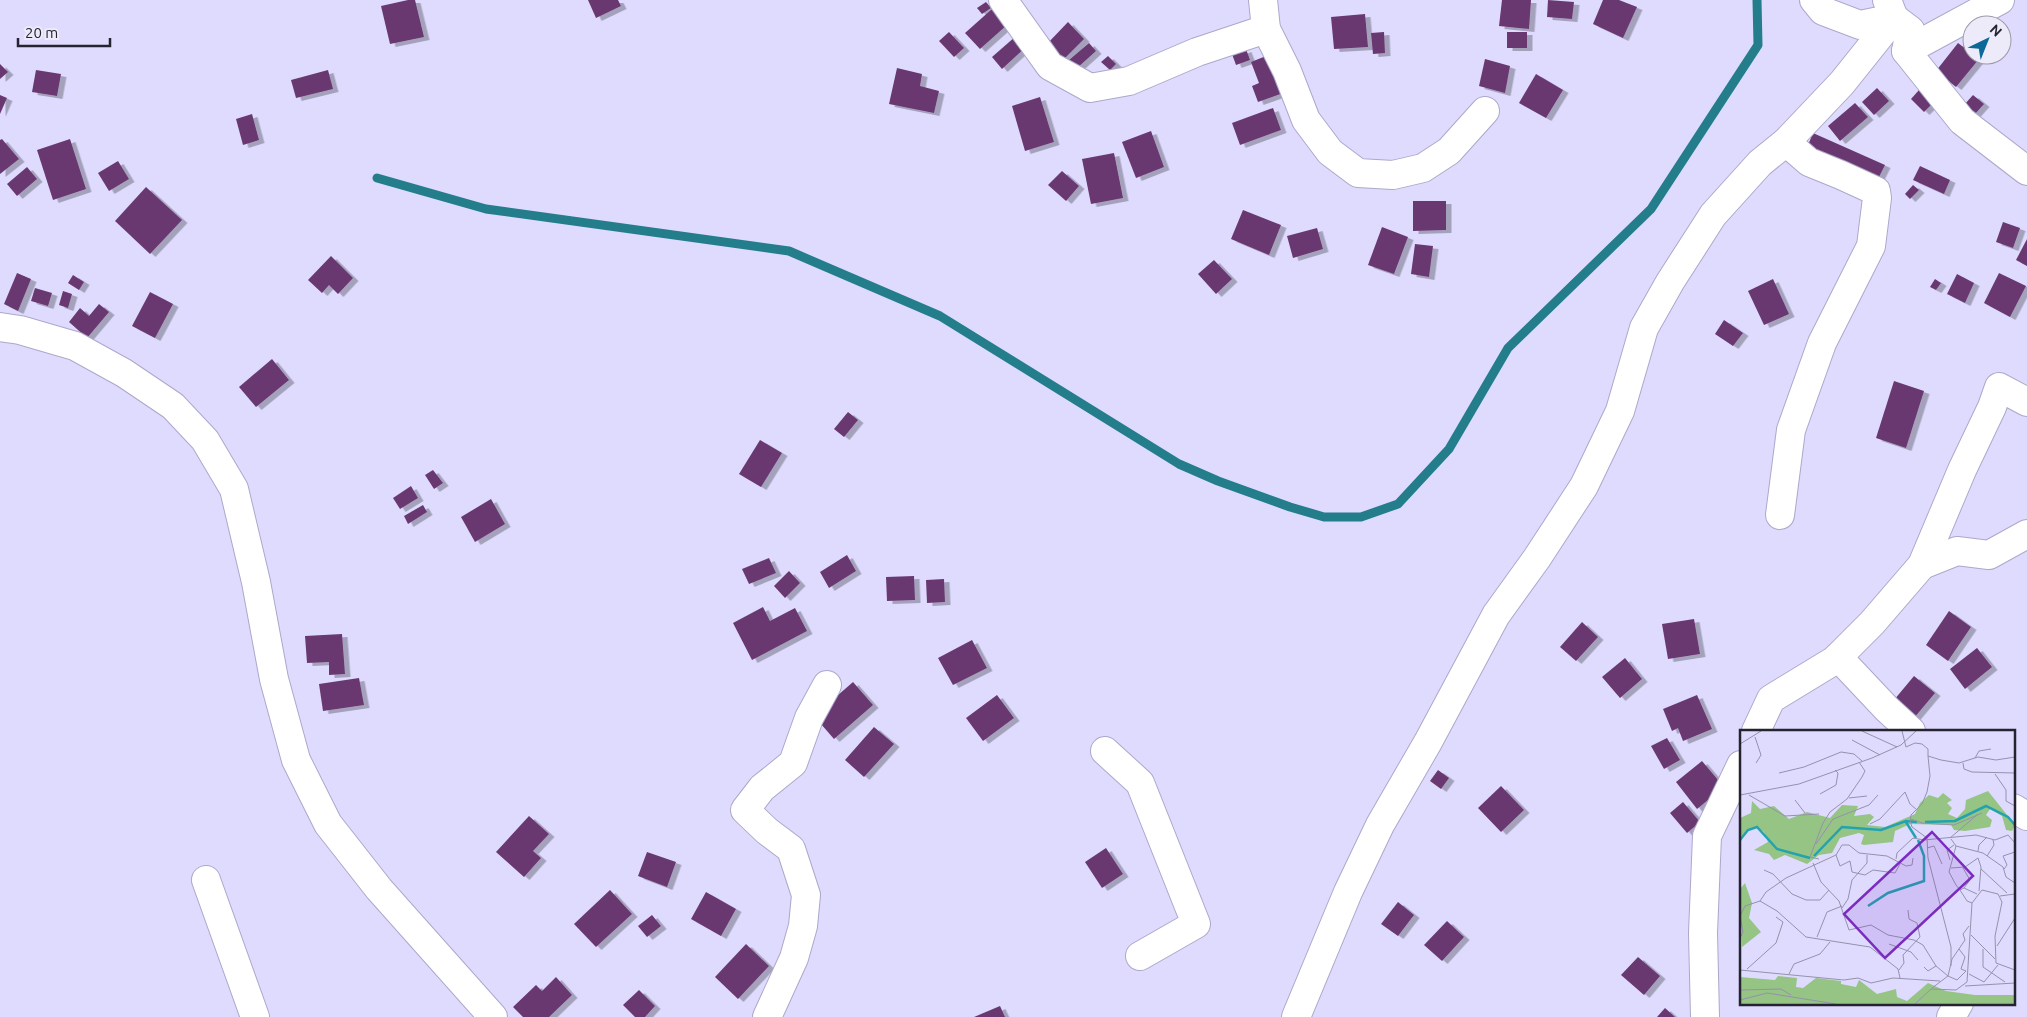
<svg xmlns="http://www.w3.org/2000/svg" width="2027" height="1017" font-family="Ubuntu,sans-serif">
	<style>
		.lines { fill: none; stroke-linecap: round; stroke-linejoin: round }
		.stream { stroke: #247d8a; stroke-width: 9 }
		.building { fill: #693970; filter: url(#shadow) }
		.minor-casing { stroke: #aca8ca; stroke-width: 30 }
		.minor { stroke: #fff; stroke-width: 28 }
		.inset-river { fill: none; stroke: #23a3b0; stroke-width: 2.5 }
		.inset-road { fill: none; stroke: #9591ac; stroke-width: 1 }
		.view { fill: #7b2cbf; fill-opacity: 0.15; stroke: #7b2cbf; stroke-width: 2.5 }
		.inset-edge { fill: none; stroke: #252330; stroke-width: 2.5 }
	</style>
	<defs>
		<filter id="shadow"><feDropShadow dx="5.5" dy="3" stdDeviation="0" flood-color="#0004"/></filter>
	</defs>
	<rect width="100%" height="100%" fill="#dfdbff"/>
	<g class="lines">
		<polyline class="stream" points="377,178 486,209 789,251 940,316 1179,464 1218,481 1290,507 1324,517 1361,517 1398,504 1449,449 1508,348 1651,209 1758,45 1757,0"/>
	</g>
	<g class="building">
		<polygon points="408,0 415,0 424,37 390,44 381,6"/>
		<polygon points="588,0 618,0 621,6 596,18"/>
		<polygon points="1502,0 1531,0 1529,29 1499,26"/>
		<polygon points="1548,0 1574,2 1572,19 1547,17"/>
		<polygon points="1603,0 1619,0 1637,7 1623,38 1593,24"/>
		<polygon points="986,2 991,8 982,14 977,8"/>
		<polygon points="992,9 1007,25 980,49 965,33"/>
		<polygon points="1365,14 1368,47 1334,49 1331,17"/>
		<polygon points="1068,22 1084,39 1062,61 1046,45"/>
		<polygon points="949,32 964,48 954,57 939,41"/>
		<polygon points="1384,32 1385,53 1373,54 1371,33"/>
		<rect x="1507" y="32" width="20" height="16"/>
		<polygon points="1016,36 1026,47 1002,69 992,57"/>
		<polygon points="1089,43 1096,51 1076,69 1068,61"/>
		<polygon points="1958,43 1979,59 1956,87 1936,71"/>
		<polygon points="1246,49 1250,60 1236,65 1232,54"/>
		<polygon points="1271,54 1286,92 1258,102 1252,86 1259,83 1251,62"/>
		<polygon points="1108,56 1116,64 1110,70 1101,62"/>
		<polygon points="1485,59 1510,66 1505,93 1479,86"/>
		<polygon points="0,64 8,72 0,79"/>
		<polygon points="897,68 922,74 920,86 939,91 934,113 889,104"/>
		<polygon points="36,70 61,74 57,96 32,92"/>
		<polygon points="328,70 333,89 296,98 291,80"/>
		<polygon points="1536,74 1563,90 1546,118 1519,103"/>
		<polygon points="1877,88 1889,101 1874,115 1862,102"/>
		<polygon points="1919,90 1933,103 1924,112 1911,99"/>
		<polygon points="0,95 7,98 0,114"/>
		<polygon points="1973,95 1984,104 1975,114 1964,105"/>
		<polygon points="1040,97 1054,142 1025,151 1012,106"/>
		<polygon points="1855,103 1868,117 1840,141 1828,126"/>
		<polygon points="1273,108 1281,130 1240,145 1232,123"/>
		<polygon points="252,114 259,140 243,145 236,119"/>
		<polygon points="1151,131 1164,167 1136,178 1122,142"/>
		<polygon points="1813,133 1885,165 1877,181 1806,150"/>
		<polygon points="2,139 19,159 0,174 0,140"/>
		<polygon points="70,139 86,189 53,200 37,150"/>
		<polygon points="1114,153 1123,198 1091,204 1082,159"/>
		<polygon points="118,161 129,179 109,191 98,173"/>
		<polygon points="1920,166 1950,180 1944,194 1913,180"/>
		<polygon points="27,167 37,179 17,196 7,184"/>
		<polygon points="1062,171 1079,186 1066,201 1048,185"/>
		<polygon points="1913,185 1919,190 1910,199 1905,194"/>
		<polygon points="146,187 182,220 150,254 115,221"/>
		<polygon points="1413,201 1446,201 1446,230 1413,231"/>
		<polygon points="1243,210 1281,225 1269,255 1231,239"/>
		<polygon points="2003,222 2020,228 2013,248 1996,242"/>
		<polygon points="1382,227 1408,237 1394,274 1368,265"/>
		<polygon points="1317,228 1323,249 1293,258 1287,236"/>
		<polygon points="2027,239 2027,266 2016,260"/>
		<polygon points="1415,244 1433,246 1429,277 1411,274"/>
		<polygon points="331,256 353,278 338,294 329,285 322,293 308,280"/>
		<polygon points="1214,260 1232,279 1216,294 1198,274"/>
		<polygon points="17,273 31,279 18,311 4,304"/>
		<polygon points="1999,273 2026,286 2010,317 1984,303"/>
		<polygon points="1957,274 1974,283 1965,303 1947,294"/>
		<polygon points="73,275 84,282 79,290 68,283"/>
		<polygon points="1773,279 1789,314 1764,325 1748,291"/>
		<polygon points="1935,279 1941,283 1936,290 1930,287"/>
		<polygon points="35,288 52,293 48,306 31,301"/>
		<polygon points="63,291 72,294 68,308 59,305"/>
		<polygon points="150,292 173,304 155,338 132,326"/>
		<polygon points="99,304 109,312 87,338 69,322 80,308 89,316"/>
		<polygon points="1724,320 1743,333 1733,346 1715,334"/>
		<polygon points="272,359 289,380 256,407 239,387"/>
		<polygon points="1894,381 1924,391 1906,448 1876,438"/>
		<polygon points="848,412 858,420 844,437 834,429"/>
		<polygon points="760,440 782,453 761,487 739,474"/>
		<polygon points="433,470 443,483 434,489 425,475"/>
		<polygon points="411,486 418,498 400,509 393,498"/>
		<polygon points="491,499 505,524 475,542 461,517"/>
		<polygon points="423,505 427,512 408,524 404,516"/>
		<polygon points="847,555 856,571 829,588 820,572"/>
		<polygon points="769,558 776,573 749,584 742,569"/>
		<polygon points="789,571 800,583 785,598 774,586"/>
		<polygon points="914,576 915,600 887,601 886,577"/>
		<polygon points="944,579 945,602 927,603 926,580"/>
		<polygon points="763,607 770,621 795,608 807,631 752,660 733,623"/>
		<polygon points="1949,611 1971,627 1948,661 1926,645"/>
		<polygon points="1694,619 1700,654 1668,659 1662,624"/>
		<polygon points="1582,622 1598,637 1576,661 1560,647"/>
		<polygon points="342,634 345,674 329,675 329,662 307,663 305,636"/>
		<polygon points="972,640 987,668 953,685 938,658"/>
		<polygon points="1977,648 1992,667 1965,689 1950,669"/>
		<polygon points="1625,658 1642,679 1620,698 1602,677"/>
		<polygon points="1914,676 1935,693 1914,718 1894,700"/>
		<polygon points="359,678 364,705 323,711 319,684"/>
		<polygon points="853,682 873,705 834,739 814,716"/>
		<polygon points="997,695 1014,718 983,741 966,718"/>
		<polygon points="1697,695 1712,729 1683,741 1678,728 1672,731 1663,709"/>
		<polygon points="874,727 894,744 864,777 845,760"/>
		<polygon points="1667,738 1680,760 1664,769 1651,746"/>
		<polygon points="1702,761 1724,787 1697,809 1676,782"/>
		<polygon points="1438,770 1449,778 1441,789 1430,781"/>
		<polygon points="1501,786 1524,810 1501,832 1478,808"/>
		<polygon points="1683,802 1700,822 1687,833 1670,813"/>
		<polygon points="529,816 549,834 533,851 541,858 524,877 496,852"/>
		<polygon points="1106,848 1123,874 1102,888 1085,862"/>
		<polygon points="647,852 676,862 667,887 638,876"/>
		<polygon points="610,890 632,914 596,947 574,924"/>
		<polygon points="706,892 736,909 721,936 691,919"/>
		<polygon points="1398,902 1414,915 1398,936 1381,924"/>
		<polygon points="652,915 661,926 647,937 638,926"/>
		<polygon points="1447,921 1464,937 1442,961 1424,945"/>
		<polygon points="746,944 769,966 738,999 715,977"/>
		<polygon points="1638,957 1660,976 1644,995 1621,975"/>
		<polygon points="556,977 572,995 549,1017 523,1017 513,1007 536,985 542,991"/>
		<polygon points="639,990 655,1006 645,1017 635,1017 623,1005"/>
		<polygon points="1000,1006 1005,1017 974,1017"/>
		<polygon points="1665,1008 1675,1017 1657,1017"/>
	</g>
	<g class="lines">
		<g class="minor-casing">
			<g id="minor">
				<polyline points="1003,0 1050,66 1090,88 1129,81 1197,52 1266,29"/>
				<polyline points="1263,0 1266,29 1287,71 1306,120 1330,152 1358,173 1393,175 1423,168 1449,151 1485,111"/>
				<polyline points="1814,0 1823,11 1860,25 1894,18 1910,30 1906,51 1962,121 2027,171"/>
				<polyline points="1906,51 2000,0"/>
				<polyline points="0,327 20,330 75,346 124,373 173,406 205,440 234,489 256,582 274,679 296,760 328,824 379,889 493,1017"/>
				<polyline points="1780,515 1791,430 1822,343 1871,246 1877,198 1876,191 1841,175 1809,162 1786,142"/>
				<polyline points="1922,565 1962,470 1992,407 1999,387 2027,402"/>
				<polyline points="1838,657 1887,709 1911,731"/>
				<polyline points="1756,731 1771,699 1835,660 1872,623 1922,565 1957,551 1989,555 2027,534"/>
				<polyline points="1105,751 1140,783 1196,924 1140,956"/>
				<polyline points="2013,808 2027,816"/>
				<polyline points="206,880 255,1017"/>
				<polyline points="767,1017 794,958 803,926 806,895 791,849 767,831 745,810 762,788 793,763 809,718 827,685"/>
				<polyline points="1296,1017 1348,892 1380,825 1428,742 1496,615 1537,558 1584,486 1620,411 1644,328 1670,282 1713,215 1760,163 1786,142 1842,83 1894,18 1887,0"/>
				<polyline points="1705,1017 1703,933 1707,836 1741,765"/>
				<polyline points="1951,1017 1959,1003"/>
			</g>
		</g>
		<use href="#minor" class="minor"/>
	</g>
	<g transform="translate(1740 730)">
		<rect width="275" height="275" fill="#dfdbff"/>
		<path d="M248 61 275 95 272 101 266 100 262 86 250 79 246 85 252 90 250 97 225 101 214 100 211 95 170 94 155 101 153 112 124 115 121 114 124 105 119 103 100 108 92 123 79 125 67 134 45 125 34 130 29 124 14 120 28 112 24 102 16 97 6 101 0 113V88L11 83 12 71 20 79 34 76 49 89 67 82 90 88 102 75 118 76 114 86 130 84 134 87 127 95 145 97 175 84 180 73 189 65 198 68 203 63 212 70 207 73 212 78 208 84 217 88 225 79 226 70ZM5 153 12 173 9 188 21 202 2 217 0 159ZM38 246 57 248 56 257 63 258 76 248 101 251V254L116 257 119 250 137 264 156 259 157 267 167 271 188 253 206 261 235 265H275V274H0V247L35 250Z" fill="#95c485"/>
		<path class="inset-river" d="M166 92 176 108M185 92 215 91 246 76 268 87 275 95M0 110 8 100 17 97 37 119 70 128M74 126 102 97 141 100 166 91 177 92M128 176 148 163 184 151V126L178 110"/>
		<path class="inset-road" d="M122 1 157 17M162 1 166 17 175 13 182 14 188 19V26L201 30 219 33 238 27 256 30 275 27M15 7 21 25 16 33M112 10 140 25M0 14 21 1M188 26 190 46 187 62 182 74 171 85 170 91 172 97 187 108 188 128 211 217V236M235 28 239 21 251 19M223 33 224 39 232 42 275 43M39 43 64 37 101 22 114 24 122 31M255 44 266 60V71L275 76M80 64 96 55 98 43 95 40M0 65 59 54 132 28 161 15 176 1M9 65 45 86 79 84M109 68 127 66M55 70 65 83M171 89 182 93 214 95 242 83M130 94 140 89 165 62 170 74 177 80M210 108 238 84M211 109 216 116 243 123 263 137 266 147 275 153M76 114 93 89 129 75 138 65M216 116 209 142 216 155 220 160 224 158M187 118 194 116 202 134M238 121 239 115 247 107M96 125 100 136 110 131 112 142 125 145 133 140 155 143 160 134M247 126 254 115 253 110M79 129 70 127 83 93 90 82 107 69 122 47 125 41 119 32M156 129 157 123 173 108 184 110 236 105 255 110 268 105 275 113M210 130 207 120 214 115M73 133 81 152 99 171 109 200 131 195 148 205 174 210 183 215 196 236 208 246 192 258M211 138 225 137 238 128 241 137 239 161M223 138 230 150 224 158 237 164M241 139 267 163M264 139 267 135 263 126 275 122M24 140 33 144 52 164 66 170H80L89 160M220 160 227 171 232 173M260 166 275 164M20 171 37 181 66 207 130 217 158 239 160 248M102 178 108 169 112 150 127 133V125M231 205 255 229M77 207 87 182 102 176M0 208 3 202 0 186 5 176 20 171 26 162 46 148 96 125 102 115H109L119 123 147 126 166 136 172 135 173 128M149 214 171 222 178 230M257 216 275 188M219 219 225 227 221 239 226 241 217 250 208 246 212 229 225 210 223 204 229 196M243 219V237L265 252M184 237 188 241 196 236M7 239 36 213 43 192 36 187M0 240 104 250 118 248 131 253 153 248 200 251M159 240 164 233 163 225 180 207 177 193 169 189 168 180M49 244 54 234 80 224 90 212M229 244 244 252M244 252 258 235M225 256 275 253M0 260 41 259 51 265M0 270 27 263 96 274M175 274 191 259 216 260 227 252 232 173 242 160 258 164 262 172 255 206 256 233 275 240"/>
		<path class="view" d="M192 102 233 146 145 228 104 184Z"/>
		<rect width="275" height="275" class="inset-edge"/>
	</g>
	<g transform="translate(1987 40) rotate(43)"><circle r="24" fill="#edebfa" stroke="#9d9ba9"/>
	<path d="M0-4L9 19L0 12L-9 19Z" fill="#0b6998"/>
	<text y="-8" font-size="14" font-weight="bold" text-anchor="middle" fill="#252330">N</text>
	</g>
	<path d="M18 38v8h92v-8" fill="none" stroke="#252330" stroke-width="2.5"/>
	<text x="25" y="38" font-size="15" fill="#252330" stroke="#edebfa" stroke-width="4" paint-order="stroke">20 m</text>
</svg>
